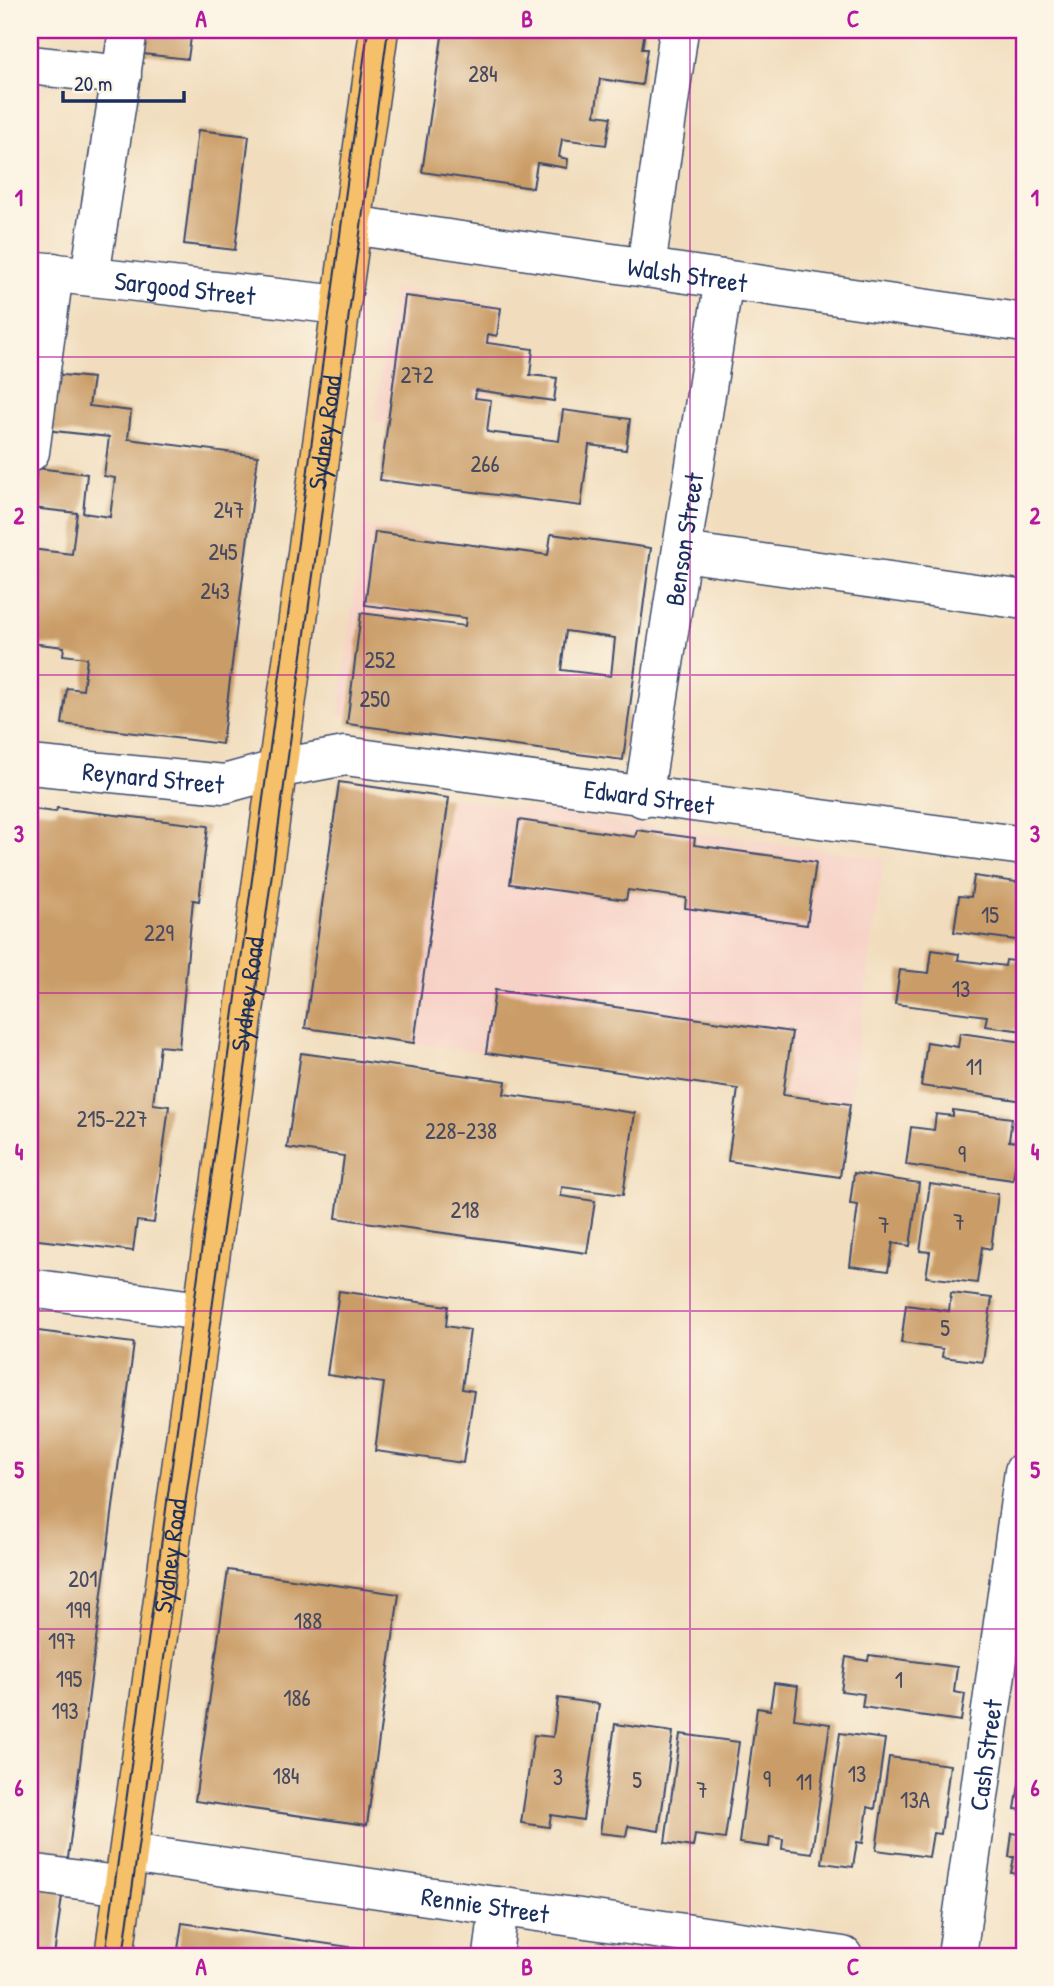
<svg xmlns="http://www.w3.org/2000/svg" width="1054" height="1986" font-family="'Patrick Hand',sans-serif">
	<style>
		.built { fill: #f7d1c6 }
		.building { fill: #ca9d68; fill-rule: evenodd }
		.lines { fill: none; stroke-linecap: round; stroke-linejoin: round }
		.minor-casing { stroke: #3b496c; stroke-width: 41 }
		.highway-casing { stroke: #3b496c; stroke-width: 41 }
		.minor { stroke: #fff; stroke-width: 38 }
		.highway { stroke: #f6c06b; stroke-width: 38 }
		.tram { stroke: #1b2f5e; stroke-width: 2 }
		.grid { fill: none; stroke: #b5179e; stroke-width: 2; stroke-opacity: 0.55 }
		.labels { text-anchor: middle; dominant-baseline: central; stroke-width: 7; stroke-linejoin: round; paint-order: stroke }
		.number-label { font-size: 23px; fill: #474a60 }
		.street-label { font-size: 26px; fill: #1b2f5e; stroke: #fcf5e5 }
		.neatline { fill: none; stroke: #b5179e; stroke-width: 2.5 }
		.grid-label { font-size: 23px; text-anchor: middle; font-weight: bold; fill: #b5179e }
	</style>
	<rect width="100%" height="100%" fill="#fcf5e5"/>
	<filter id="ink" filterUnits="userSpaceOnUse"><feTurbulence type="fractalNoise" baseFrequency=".0143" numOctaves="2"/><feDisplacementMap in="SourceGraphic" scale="14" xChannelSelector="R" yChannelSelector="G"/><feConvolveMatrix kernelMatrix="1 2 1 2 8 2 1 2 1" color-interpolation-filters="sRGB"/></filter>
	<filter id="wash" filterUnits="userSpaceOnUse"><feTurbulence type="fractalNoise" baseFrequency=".00686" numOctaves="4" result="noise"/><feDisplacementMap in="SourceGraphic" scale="28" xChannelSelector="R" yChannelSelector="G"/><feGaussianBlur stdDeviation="1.57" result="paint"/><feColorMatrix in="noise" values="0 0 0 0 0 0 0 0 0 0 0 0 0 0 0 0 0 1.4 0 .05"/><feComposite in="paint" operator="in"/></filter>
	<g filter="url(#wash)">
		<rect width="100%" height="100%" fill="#f1ddbd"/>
		<g class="built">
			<polygon points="393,288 503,303 484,438 374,422"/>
			<polygon points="363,526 435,536 410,726 338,716"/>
			<polygon points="339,782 884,858 850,1104 305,1028"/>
		</g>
		<g id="blocks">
			<g class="building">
				<polygon points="137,30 192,30 188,59 134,53"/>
				<polygon points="443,30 645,30 642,49 647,49 642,85 600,79 595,115 611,117 606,145 562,139 559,157 568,159 567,168 537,163 533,188 422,172"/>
				<polygon points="198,130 249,136 235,250 184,244"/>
				<polygon points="405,296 501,308 497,336 488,334 487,343 533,349 530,375 557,378 554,401 476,390 475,398 491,400 487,432 559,441 563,410 630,419 626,450 589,445 581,506 380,480"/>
				<polygon points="52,374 93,378 89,406 131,411 128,439 258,456 222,744 62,724 67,688 83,690 87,658 63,655 64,647 30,643 30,549 72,554 77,513 32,508 37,468 87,474 83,513 110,517 115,478 104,476 109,437 45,430"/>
				<path d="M375 532 548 555 551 534 651 548 623 760 347 724 361 613 465 626 466 618 365 605ZM566 631 615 638 611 676 561 670Z"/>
				<polygon points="339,782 449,798 414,1043 305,1028"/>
				<polygon points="57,808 208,826 199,901 193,900 179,1048 160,1046 153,1104 169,1106 154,1223 137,1221 133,1251 30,1239 30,809 56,812"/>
				<polygon points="519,820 635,837 637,830 695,838 694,845 816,862 807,925 685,908 686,898 628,890 626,900 510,884"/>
				<polygon points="974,876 1024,883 1024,941 954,932 959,896 971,897"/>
				<polygon points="932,950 959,954 958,960 1005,966 1006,960 1024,962 1024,1031 985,1026 987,1016 895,1004 900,970 929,973"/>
				<polygon points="495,990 792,1032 783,1095 850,1104 840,1177 728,1161 738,1089 486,1053"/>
				<polygon points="960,1033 1024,1042 1024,1101 921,1086 927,1042 958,1047"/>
				<polygon points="301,1053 506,1081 504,1094 635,1113 623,1195 562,1187 561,1196 595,1201 587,1253 336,1218 344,1156 287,1148"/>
				<polygon points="953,1110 1012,1118 1009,1141 1019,1142 1013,1180 906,1165 911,1127 934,1130 936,1114 953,1116"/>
				<polygon points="854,1173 919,1183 910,1246 893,1243 888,1271 850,1266 858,1205 850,1204"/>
				<polygon points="930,1184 998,1194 991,1249 982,1247 977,1283 926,1277 930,1252 920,1251"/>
				<polygon points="339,1291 448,1306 446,1326 470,1330 462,1389 474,1391 463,1463 375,1451 384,1383 327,1375"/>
				<polygon points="951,1293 992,1298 983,1362 942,1357 943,1349 901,1343 906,1305 949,1311"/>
				<polygon points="30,1330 134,1343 67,1866 30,1861"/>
				<polygon points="228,1570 399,1594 367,1825 195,1801"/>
				<polygon points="869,1655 957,1667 954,1692 965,1694 961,1721 862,1707 864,1694 841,1691 846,1657 868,1661"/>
				<polygon points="774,1683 798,1686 794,1719 830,1724 812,1853 782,1849 783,1839 770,1837 769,1847 739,1843 757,1708 770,1710"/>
				<polygon points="558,1698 599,1704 583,1820 551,1815 549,1827 521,1823 534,1735 553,1737"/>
				<polygon points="615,1724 673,1732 659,1831 628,1826 626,1836 600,1833"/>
				<polygon points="840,1733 885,1739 875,1809 868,1807 863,1843 857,1842 853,1867 822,1863"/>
				<polygon points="680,1734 739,1742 725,1839 695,1835 693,1847 665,1843"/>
				<polygon points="889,1757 950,1765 941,1834 933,1833 929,1857 876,1850"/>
				<polygon points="1023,1760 1024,1760 1024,1810 1015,1809"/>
				<polygon points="1012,1833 1024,1835 1024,1875 1011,1873 1014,1857 1009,1857"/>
				<polygon points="30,1885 63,1889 54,1956 30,1956"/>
				<polygon points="182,1923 406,1955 406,1956 177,1956"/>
			</g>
		</g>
	</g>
	<g filter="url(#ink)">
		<use href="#blocks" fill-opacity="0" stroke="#3b496c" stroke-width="2"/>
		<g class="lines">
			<g class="minor-casing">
				<g id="minor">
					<polyline points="30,65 122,75"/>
					<path id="s1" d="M351 225 1024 323"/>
					<polyline points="646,268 679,30"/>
					<path id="s2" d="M30 270 340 305"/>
					<polyline points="90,276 128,30"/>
					<polyline points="30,452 54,272"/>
					<polyline points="683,552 1024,600"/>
					<path id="s3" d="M30 765 224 784 286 767 345 756 1024 846"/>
					<path id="s4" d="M643 798 724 279"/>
					<polyline points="30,1288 201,1311"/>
					<path id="s5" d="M129 1853 843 1956"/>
					<polyline points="30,1873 123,1886"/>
					<polyline points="493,1956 499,1906"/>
					<path id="s6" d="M957 1956 1024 1471"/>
				</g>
			</g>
			<g class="highway-casing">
				<g id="highway">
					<path id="s7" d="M114 1956 379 30"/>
				</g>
			</g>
			<use href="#minor" class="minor"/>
			<use href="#highway" class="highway"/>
			<g class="tram">
				<polyline points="105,1956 368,30"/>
				<polyline points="123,1956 388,30"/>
			</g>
		</g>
	</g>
	<path class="grid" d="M364 30V1956M690 30V1956M30 357H1024M30 675H1024M30 993H1024M30 1311H1024M30 1629H1024"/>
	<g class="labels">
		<g class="number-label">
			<text x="483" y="73">284</text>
			<text x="417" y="374">272</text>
			<text x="485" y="463">266</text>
			<text x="229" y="509">247</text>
			<text x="223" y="551">245</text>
			<text x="215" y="590">243</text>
			<text x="380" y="659">252</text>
			<text x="375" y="698">250</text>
			<text x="990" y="914">15</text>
			<text x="159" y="932">229</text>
			<text x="961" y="988">13</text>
			<text x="974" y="1066">11</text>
			<text x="112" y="1118">215-227</text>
			<text x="461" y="1130">228-238</text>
			<text x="962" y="1153">9</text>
			<text x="465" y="1209">218</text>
			<text x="959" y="1221">7</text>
			<text x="884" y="1224">7</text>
			<text x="945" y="1327">5</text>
			<text x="83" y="1578">201</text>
			<text x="78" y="1609">199</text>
			<text x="308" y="1620">188</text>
			<text x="62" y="1640">197</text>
			<text x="69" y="1678">195</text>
			<text x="899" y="1679">1</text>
			<text x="297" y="1697">186</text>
			<text x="65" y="1710">193</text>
			<text x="857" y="1773">13</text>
			<text x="286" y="1775">184</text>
			<text x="558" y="1776">3</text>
			<text x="767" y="1778">9</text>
			<text x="637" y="1779">5</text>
			<text x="804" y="1781">11</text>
			<text x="702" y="1789">7</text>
			<text x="915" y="1799">13A</text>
		</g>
		<g class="street-label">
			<text stroke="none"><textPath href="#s1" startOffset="340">Walsh Street</textPath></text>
			<text stroke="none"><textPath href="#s2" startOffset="156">Sargood Street</textPath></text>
			<text stroke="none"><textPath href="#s7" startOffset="1538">Sydney Road</textPath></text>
			<text stroke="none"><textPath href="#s4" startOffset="262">Benson Street</textPath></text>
			<text stroke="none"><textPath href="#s3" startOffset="124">Reynard Street</textPath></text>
			<text stroke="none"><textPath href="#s3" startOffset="626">Edward Street</textPath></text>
			<text stroke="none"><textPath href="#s7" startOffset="971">Sydney Road</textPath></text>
			<text stroke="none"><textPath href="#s7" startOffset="404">Sydney Road</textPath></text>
			<text stroke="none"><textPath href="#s6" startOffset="203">Cash Street</textPath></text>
			<text stroke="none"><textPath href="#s5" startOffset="360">Rennie Street</textPath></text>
		</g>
	</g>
	<rect width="1054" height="1986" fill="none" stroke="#fcf5e5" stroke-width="77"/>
	<path d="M63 91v10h121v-10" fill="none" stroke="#1b2f5e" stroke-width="3.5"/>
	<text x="74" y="91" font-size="21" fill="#1b2f5e" stroke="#fcf5e5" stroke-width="5" paint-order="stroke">20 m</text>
	<rect x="38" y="38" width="978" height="1910" class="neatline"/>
	<g class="grid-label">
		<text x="201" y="27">A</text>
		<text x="527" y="27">B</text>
		<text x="853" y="27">C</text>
		<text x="19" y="206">1</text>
		<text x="1035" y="206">1</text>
		<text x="19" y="524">2</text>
		<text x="1035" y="524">2</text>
		<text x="19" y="842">3</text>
		<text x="1035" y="842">3</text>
		<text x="19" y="1160">4</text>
		<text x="1035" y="1160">4</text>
		<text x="19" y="1478">5</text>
		<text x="1035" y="1478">5</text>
		<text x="19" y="1796">6</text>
		<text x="1035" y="1796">6</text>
		<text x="201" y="1975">A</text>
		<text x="527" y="1975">B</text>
		<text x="853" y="1975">C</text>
	</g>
</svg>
